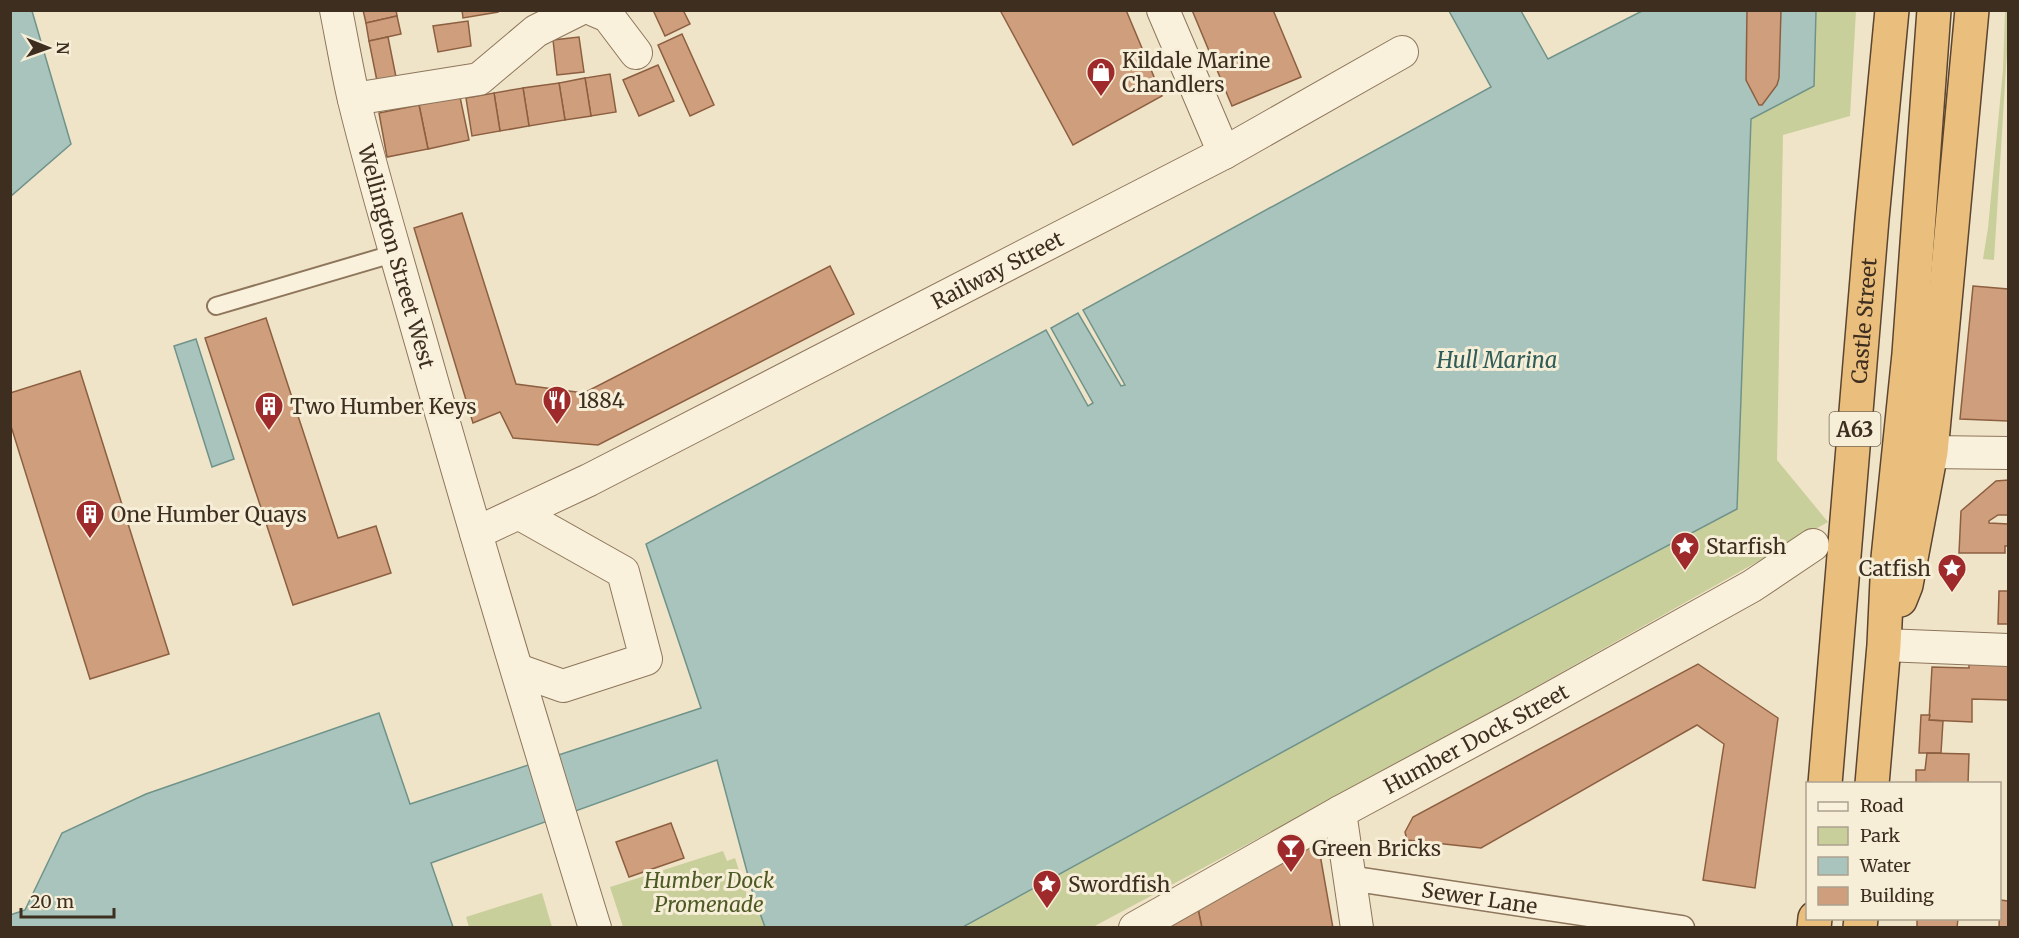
<svg xmlns="http://www.w3.org/2000/svg" width="2019" height="938" font-family="Merriweather,serif">
	<style>
		.green { fill: #c9cf9b }
		.water { fill: #a9c4bc; stroke: #6f938a; stroke-width: 1.5 }
		.building { fill: #cf9f7d; stroke: #8d5f41; stroke-width: 1.5 }
		.lines { fill: none; stroke-linecap: round; stroke-linejoin: round }
		.service-casing { stroke: #8d765c; stroke-width: 20 }
		.pedestrian-casing { stroke: #8d765c; stroke-width: 27 }
		.minor-casing { stroke: #8d765c; stroke-width: 34 }
		.trunk-casing { stroke: #5b4430; stroke-width: 36 }
		.service { stroke: #faf1dc; stroke-width: 16 }
		.pedestrian { stroke: #faf1dc; stroke-width: 24 }
		.minor { stroke: #faf1dc; stroke-width: 32 }
		.trunk { stroke: #eabe7c; stroke-width: 33 }
		.labels { text-anchor: middle; dominant-baseline: central; stroke-width: 6; stroke-linejoin: round; paint-order: stroke }
		.shield { fill: #f7eed8; stroke: #756857; stroke-width: 1.5 }
		.shield-label { font-size: 20px; font-weight: bold; fill: #3d2e20 }
		.poi-label { font-size: 21px; fill: #3d2e20; stroke: #f7eed8; text-anchor: start }
		.street-label { font-size: 21px; fill: #3d2e20; stroke: #f7eed8 }
		.park-label { font-size: 21px; font-style: italic; fill: #4d5a26; stroke: #f7eed8 }
		.water-label { font-size: 22px; font-style: italic; fill: #2f5d5a; stroke: #f7eed8 }
	</style>
	<rect width="100%" height="100%" fill="#f0e4c8"/>
	<g class="green">
		<polygon points="1816,11 1856,11 1850,116 1783,135 1777,460 1828,522 1326,805 1289,822 1093,927 963,928 1436,668 1737,509 1751,119 1814,86"/>
		<polygon points="2005,11 2008,11 2008,37 1994,260 1983,259 1988,228 2003,70"/>
		<polygon points="723,851 727,861 735,858 747,895 753,894 765,927 623,927 610,887"/>
		<polygon points="542,893 552,927 469,927 466,917"/>
	</g>
	<g class="water">
		<polygon points="11,10 32,11 71,144 11,196"/>
		<polygon points="1449,11 1521,11 1548,59 1642,11 1816,11 1814,86 1751,119 1737,509 1436,668 963,927 765,927 753,894 717,760 431,863 453,927 11,928 10,915 25,910 62,833 146,794 379,713 410,804 701,708 646,544 1046,330 1088,406 1093,403 1051,328 1078,313 1121,386 1125,385 1083,310 1491,87"/>
		<polygon points="196,339 234,459 212,467 174,346"/>
	</g>
	<g class="building">
		<polygon points="363,10 396,10 397,16 366,23"/>
		<polygon points="462,10 498,10 498,12 463,18"/>
		<polygon points="653,10 683,10 690,24 665,36"/>
		<polygon points="1000,10 1126,10 1162,96 1073,145"/>
		<polygon points="1192,10 1273,10 1301,77 1232,106"/>
		<polygon points="1747,10 1781,10 1779,78 1777,85 1762,105 1759,105 1746,80"/>
		<polygon points="397,16 401,34 369,41 366,23"/>
		<polygon points="468,21 471,46 438,52 433,26"/>
		<polygon points="682,34 714,105 690,116 658,45"/>
		<polygon points="388,37 396,77 377,81 369,41"/>
		<polygon points="579,37 584,72 557,75 553,40"/>
		<polygon points="658,65 674,101 639,116 623,80"/>
		<polygon points="610,74 616,112 591,116 585,78"/>
		<polygon points="585,78 591,116 565,120 559,83"/>
		<polygon points="559,83 565,120 529,126 523,88"/>
		<polygon points="523,88 529,126 500,131 494,93"/>
		<polygon points="494,93 500,131 472,136 466,98"/>
		<polygon points="460,97 469,140 428,149 419,105"/>
		<polygon points="419,105 428,149 387,157 379,113"/>
		<polygon points="462,213 516,384 584,393 830,266 854,314 598,445 513,438 500,412 473,423 414,228"/>
		<polygon points="1973,286 2008,289 2008,421 1960,419"/>
		<polygon points="266,318 338,538 376,526 391,573 293,605 205,338"/>
		<polygon points="80,371 169,654 90,679 10,423 10,393"/>
		<polygon points="2008,480 2008,515 1998,515 1989,521 1989,523 2008,524 2008,546 2005,546 2005,553 1959,553 1961,511 1996,481"/>
		<polygon points="1999,591 2008,591 2008,624 1998,624"/>
		<polygon points="1969,663 2008,665 2008,700 1972,699 1972,722 1929,720 1932,667 1969,668"/>
		<polygon points="1698,664 1778,718 1755,888 1703,880 1724,744 1697,725 1481,848 1407,840 1405,832 1413,817"/>
		<polygon points="1921,715 1930,715 1929,720 1943,721 1941,753 1919,753"/>
		<polygon points="1927,753 1969,754 1968,784 1916,782 1916,770 1925,770"/>
		<polygon points="671,823 684,858 629,877 616,842"/>
		<polygon points="1318,843 1333,928 1202,928 1197,904"/>
		<polygon points="2000,900 2008,901 2008,928 1999,928"/>
		<polygon points="1197,904 1202,928 1156,928"/>
		<polygon points="1917,918 1958,918 1957,928 1917,928"/>
	</g>
	<g class="lines">
		<g class="service-casing">
			<polyline id="service" points="216,306 396,253"/>
		</g>
		<g class="pedestrian-casing">
			<g id="pedestrian">
				<path id="s1" d="M1349 878 1682 928"/>
			</g>
		</g>
		<g class="minor-casing">
			<g id="minor">
				<path id="s2" d="M336 10C342 40 347 70 354 100 377 194 406 288 432 381 484 564 539 746 595 928"/>
				<polyline points="594,10 608,16 636,53"/>
				<polyline points="1163,10 1224,153"/>
				<polyline points="354,99 479,79 536,31 578,10"/>
				<polyline points="1931,452 2008,453"/>
				<path id="s3" d="M476 533 589 480 1224 153 1402 52"/>
				<polyline points="1884,645 2008,650"/>
				<polyline points="518,670 563,686 646,659 623,572 520,514"/>
				<polyline points="1340,812 1357,928"/>
				<path id="s4" d="M1135 928 1340 812 1524 713 1752 586 1813 545"/>
			</g>
		</g>
		<g class="trunk-casing">
			<g id="trunk">
				<polyline points="1900,600 1906,585 1931,452 1972,10"/>
				<path id="s5" d="M1825 784 1872 219 1892 10"/>
				<polyline points="1872,784 1884,645 1888,558 1909,354 1934,10"/>
				<polyline points="1814,928 1815,918"/>
				<polyline points="1860,928 1861,918"/>
			</g>
		</g>
		<use href="#service" class="service"/>
		<use href="#pedestrian" class="pedestrian"/>
		<use href="#minor" class="minor"/>
		<use href="#trunk" class="trunk"/>
	</g>
	<defs>
		<g id="shop-pin" transform="scale(1.5)"><path d="M0 17L-7.5 6A9.5 9.5 0 1 1 7.5 6Z" fill="#9e2a2b" stroke="#f7eed8"/><path d="M-5-2.5h2.3a2.7 3.5 0 0 1 5.4 0H5L5.5 6h-11ZM-1.5-2.5h3a1.5 2.3 0 0 0-3 0Z" fill="#fff"/></g>
		<g id="restaurant-pin" transform="scale(1.5)"><path d="M0 17L-7.5 6A9.5 9.5 0 1 1 7.5 6Z" fill="#9e2a2b" stroke="#f7eed8"/><path d="M-5-6h1v4h1v-4h1v4h1v-4h1v5L-1.5 .5V6h-2V.5L-5-1ZM5-6V6H3V1.5H1.5Q1.5-4 5-6Z" fill="#fff"/></g>
		<g id="building-pin" transform="scale(1.5)"><path d="M0 17L-7.5 6A9.5 9.5 0 1 1 7.5 6Z" fill="#9e2a2b" stroke="#f7eed8"/><path d="M-4-6H4V6H1V3H-1V6H-4ZM-2.5-4.3h1.7v1.8h-1.7ZM.8-4.3h1.7v1.8H.8ZM-2.5-1h1.7V.8h-1.7ZM.8-1h1.7V.8H.8Z" fill="#fff"/></g>
		<g id="sight-pin" transform="scale(1.5)"><path d="M0 17L-7.5 6A9.5 9.5 0 1 1 7.5 6Z" fill="#9e2a2b" stroke="#f7eed8"/><path d="M0-6L1.8-2.2L6-1.7L2.9 1.2L3.7 5.4L0 3.3L-3.7 5.4L-2.9 1.2L-6-1.7L-1.8-2.2Z" fill="#fff"/></g>
		<g id="bar-pin" transform="scale(1.5)"><path d="M0 17L-7.5 6A9.5 9.5 0 1 1 7.5 6Z" fill="#9e2a2b" stroke="#f7eed8"/><path d="M-6-5H6L.8 .8V4.5H3.5V6h-7V4.5H-.8V.8Z" fill="#fff"/></g>
	</defs>
	<g fill-rule="evenodd">
		<use href="#shop-pin" x="1101" y="72"/>
		<use href="#restaurant-pin" x="557" y="400"/>
		<use href="#building-pin" x="269" y="406"/>
		<use href="#building-pin" x="90" y="514"/>
		<use href="#sight-pin" x="1685" y="546"/>
		<use href="#sight-pin" x="1952" y="568"/>
		<use href="#bar-pin" x="1291" y="848"/>
		<use href="#sight-pin" x="1047" y="884"/>
	</g>
	<g class="labels">
		<rect class="shield" x="1829.5" y="412" width="51" height="34" rx="4.5"/>
		<g class="shield-label">
			<text x="1855" y="429">A63</text>
		</g>
		<g class="poi-label">
			<text x="1122" y="60">Kildale Marine<tspan x="1122" dy="24">Chandlers</tspan></text>
			<text x="578" y="400">1884</text>
			<text x="290" y="406">Two Humber Keys</text>
			<text x="111" y="514">One Humber Quays</text>
			<text x="1706" y="546">Starfish</text>
			<text x="1931" y="568" text-anchor="end">Catfish</text>
			<text x="1312" y="848">Green Bricks</text>
			<text x="1068" y="884">Swordfish</text>
		</g>
		<g class="street-label">
			<text stroke="none"><textPath href="#s2" startOffset="254">Wellington Street West</textPath></text>
			<text stroke="none"><textPath href="#s3" startOffset="584">Railway Street</textPath></text>
			<text stroke="none"><textPath href="#s5" startOffset="465">Castle Street</textPath></text>
			<text stroke="none"><textPath href="#s4" startOffset="390">Humber Dock Street</textPath></text>
			<text stroke="none"><textPath href="#s1" startOffset="132">Sewer Lane</textPath></text>
		</g>
		<g class="park-label">
			<text x="709" y="880">Humber Dock<tspan x="709" dy="24">Promenade</tspan></text>
		</g>
		<g class="water-label">
			<text x="1497" y="360">Hull Marina</text>
		</g>
	</g>
	<rect width="2019" height="938" fill="none" stroke="#3d2e20" stroke-width="24"/>
	<rect x="1806" y="782" width="195" height="138" fill="#f7eed8" stroke="#ada18e" stroke-width="1.5"/>
	<rect x="1818" y="802" width="30" height="9" fill="#faf1dc" stroke="#ada18e" stroke-width="1.5"/>
	<text x="1860" y="812" font-size="18" fill="#3d2e20">Road</text>
	<rect x="1818" y="827" width="30" height="18" fill="#c9cf9b" stroke="#ada18e" stroke-width="1.5"/>
	<text x="1860" y="842" font-size="18" fill="#3d2e20">Park</text>
	<rect x="1818" y="857" width="30" height="18" fill="#a9c4bc" stroke="#ada18e" stroke-width="1.5"/>
	<text x="1860" y="872" font-size="18" fill="#3d2e20">Water</text>
	<rect x="1818" y="887" width="30" height="18" fill="#cf9f7d" stroke="#ada18e" stroke-width="1.5"/>
	<text x="1860" y="902" font-size="18" fill="#3d2e20">Building</text>
	<g transform="translate(48 48) rotate(91)" stroke="#f7eed8" stroke-width="4.5" paint-order="stroke">
	<path d="M0-4.5L10 22L0 15L-10 22Z" fill="#3d2e20"/>
	<text y="-9" font-size="16" font-weight="bold" text-anchor="middle" fill="#3d2e20">N</text>
	</g>
	<path d="M21 908v9h93v-9" fill="none" stroke="#3d2e20" stroke-width="3"/>
	<text x="30" y="908" font-size="18" fill="#3d2e20" stroke="#f7eed8" stroke-width="4.5" paint-order="stroke">20 m</text>
</svg>
